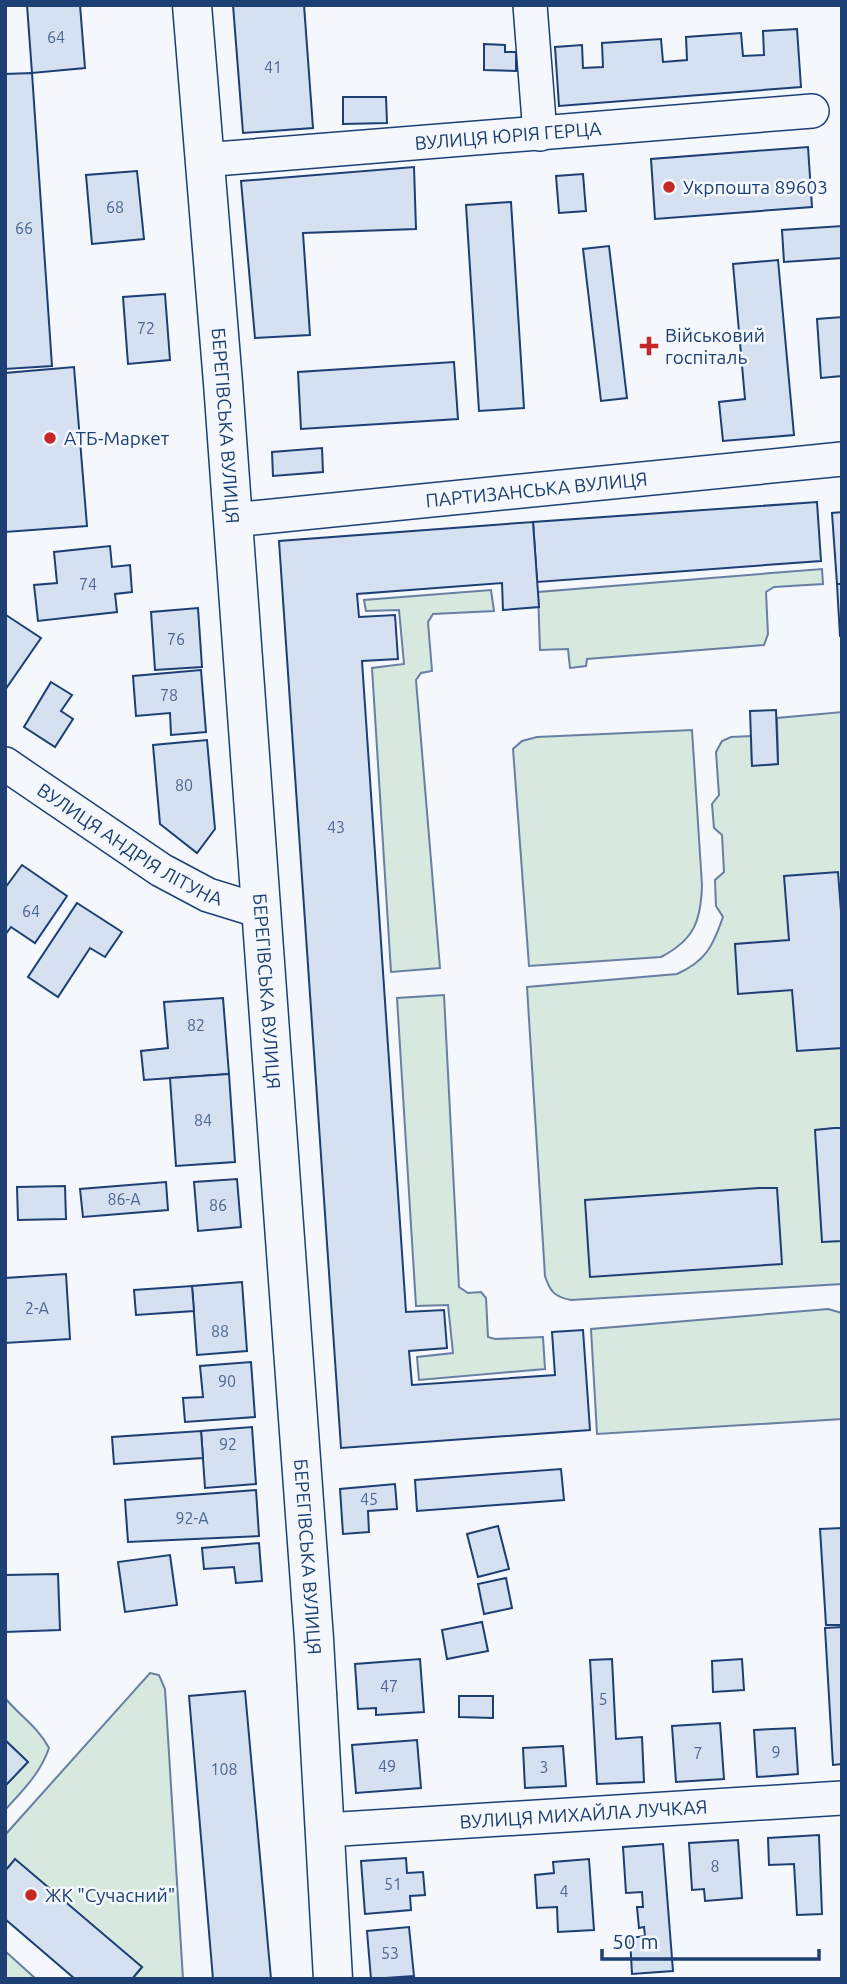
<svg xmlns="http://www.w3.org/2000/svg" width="847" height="1984" font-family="Ubuntu,sans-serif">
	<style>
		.green { fill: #d7e8df; stroke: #687fa3; stroke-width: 2 }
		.building { fill: #d5e0f0; stroke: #1d3f73; stroke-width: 2 }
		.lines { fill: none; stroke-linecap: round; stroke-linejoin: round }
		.minor-casing { stroke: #1d3f73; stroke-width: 36 }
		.major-casing { stroke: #1d3f73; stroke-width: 41 }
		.minor { stroke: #f4f7fb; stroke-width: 33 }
		.major { stroke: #f4f7fb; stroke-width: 38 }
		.poi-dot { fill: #c62828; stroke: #f4f7fb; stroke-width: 2.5 }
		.labels { text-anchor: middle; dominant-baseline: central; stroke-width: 5; stroke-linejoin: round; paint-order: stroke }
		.number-label { font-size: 16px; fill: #4b6792 }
		.street-label { font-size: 19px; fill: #1d3f73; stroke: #f4f7fb }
		.poi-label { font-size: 19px; fill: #1d3f73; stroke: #f4f7fb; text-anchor: start }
	</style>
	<rect width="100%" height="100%" fill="#f4f7fb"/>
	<g class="green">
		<polygon points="822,569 823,584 774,587 766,592 768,634 764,645 587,659 586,666 570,668 568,649 540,650 538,592"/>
		<polygon points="491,590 494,611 433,614 428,622 432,671 421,673 416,680 440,968 391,972 372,668 404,664 399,610 366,611 364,600"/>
		<path d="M842 712V1284L571 1300C555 1297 550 1292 545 1276L527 987 677 974C706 961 713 946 723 917L716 906 715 880 724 872 722 835 714 828 712 804 719 795 716 752 722 741 731 737 751 736 752 765 778 764 777 718Z"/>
		<path d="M692 730 702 885C701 921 694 940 661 957L529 966 513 749 522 741 537 737Z"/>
		<polygon points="444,995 459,1287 468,1293 481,1292 486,1298 488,1337 495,1339 543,1337 545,1369 419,1380 417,1357 453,1353 448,1305 416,1306 397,998"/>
		<polygon points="828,1309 842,1313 842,1419 597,1434 591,1329"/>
		<polygon points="150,1673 159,1675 165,1689 183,1979 132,1979 142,1967 15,1860 5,1871 5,1835"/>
		<path d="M5 1698C19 1715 39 1728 49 1748 40 1774 23 1790 5 1810V1786L28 1762 5 1740Z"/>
		<polygon points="5,1951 36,1979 5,1979"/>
	</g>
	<g class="building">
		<polygon points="27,5 80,5 85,68 32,73"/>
		<polygon points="233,5 304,5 313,128 243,133"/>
		<polygon points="797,29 801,87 559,106 555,47 582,45 583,68 603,67 602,43 661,39 663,62 687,60 686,37 741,33 743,56 764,55 763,31"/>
		<polygon points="484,44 505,45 505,52 516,52 516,71 484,70"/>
		<polygon points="32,73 52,366 5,369 5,74"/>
		<polygon points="343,97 386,97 387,123 343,124"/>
		<polygon points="808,147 812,207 655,219 651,159"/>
		<polygon points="414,167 416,229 303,233 310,335 255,338 241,181"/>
		<polygon points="137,171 144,239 92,244 86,175"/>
		<polygon points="583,174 586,211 559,213 556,176"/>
		<polygon points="511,202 524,408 479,411 466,205"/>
		<polygon points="842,226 842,258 784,262 782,230"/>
		<polygon points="609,246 627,398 601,401 583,249"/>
		<polygon points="778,260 794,435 723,441 719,402 745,399 733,264"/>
		<polygon points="165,294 170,360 128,364 123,297"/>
		<polygon points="842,317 842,376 821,378 817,319"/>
		<polygon points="454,362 458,419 301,429 298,372"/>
		<polygon points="74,367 87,526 5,532 5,373"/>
		<polygon points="322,448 323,472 273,476 272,452"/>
		<polygon points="817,502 821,561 537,582 533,522"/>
		<polygon points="842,512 842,584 837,584 832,513"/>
		<polygon points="533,522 539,607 503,610 502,583 357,594 359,617 395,615 398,659 362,661 406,1312 444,1310 447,1348 409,1351 412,1385 555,1375 552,1332 583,1330 590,1430 341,1448 279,541"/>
		<polygon points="110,546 112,567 130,565 132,592 115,594 117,612 38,621 34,585 57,583 54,552"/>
		<polygon points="837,584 842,584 842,636 840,636"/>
		<polygon points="198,608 202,667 155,670 151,612"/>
		<polygon points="6,615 41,638 5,690 5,617"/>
		<polygon points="201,670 206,732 171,735 170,713 136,716 133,676"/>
		<polygon points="51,682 72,695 61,711 73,719 55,747 24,727"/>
		<polygon points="776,710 778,764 752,766 750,711"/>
		<polygon points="207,740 215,829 197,853 160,824 153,745"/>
		<polygon points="22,865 67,896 35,943 11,927 5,935 5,888"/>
		<polygon points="838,872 842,925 842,1048 797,1051 792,990 738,994 735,944 789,940 784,876"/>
		<polygon points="77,903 122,932 105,957 90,948 58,997 28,977"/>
		<polygon points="223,998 229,1074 144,1080 141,1051 168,1048 164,1002"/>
		<polygon points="229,1074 235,1162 176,1166 170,1078"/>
		<polygon points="834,1128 842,1128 842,1241 822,1242 815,1130"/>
		<polygon points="237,1179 241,1227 198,1231 194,1182"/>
		<polygon points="166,1182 168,1210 83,1217 80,1189"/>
		<polygon points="65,1186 66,1219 18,1220 17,1187"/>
		<polygon points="759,1188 777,1188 782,1264 590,1277 585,1200"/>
		<polygon points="66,1274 70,1339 5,1343 5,1278"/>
		<polygon points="242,1282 247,1351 197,1355 192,1286"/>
		<polygon points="192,1286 194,1311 136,1315 134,1290"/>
		<polygon points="251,1362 255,1417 185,1422 183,1398 203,1397 200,1366"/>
		<polygon points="252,1427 256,1484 205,1488 201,1431"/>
		<polygon points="201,1431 203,1458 114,1464 112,1437"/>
		<polygon points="561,1469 564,1500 417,1511 415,1480"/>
		<polygon points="395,1484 397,1509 368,1511 369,1532 343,1534 340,1489"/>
		<polygon points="256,1490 259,1536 128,1542 125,1500"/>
		<polygon points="498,1526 509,1569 478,1577 467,1534"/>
		<polygon points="842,1528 842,1625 826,1625 820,1529"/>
		<polygon points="259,1543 262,1581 236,1583 234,1567 204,1569 202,1548"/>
		<polygon points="170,1555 177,1605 125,1612 118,1562"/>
		<polygon points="58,1574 60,1630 5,1632 5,1575"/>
		<polygon points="506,1578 512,1608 484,1614 478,1584"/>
		<polygon points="482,1622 488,1651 447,1659 442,1630"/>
		<polygon points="842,1627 842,1764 833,1765 825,1628"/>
		<polygon points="420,1659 424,1712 376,1715 376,1708 358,1709 355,1664"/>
		<polygon points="612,1659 616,1739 642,1737 644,1782 597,1784 590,1660"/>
		<polygon points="742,1659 744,1690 713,1692 712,1661"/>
		<polygon points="245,1691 271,1979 213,1979 189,1696"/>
		<polygon points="459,1696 493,1696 493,1718 459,1717"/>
		<polygon points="720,1723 724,1779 676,1782 672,1726"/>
		<polygon points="795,1728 798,1774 757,1777 754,1730"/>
		<polygon points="5,1740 28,1762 5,1786"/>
		<polygon points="417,1740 421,1788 356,1793 352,1745"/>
		<polygon points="563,1746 566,1786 525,1788 523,1748"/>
		<polygon points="819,1835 822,1914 797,1915 794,1864 769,1865 768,1838"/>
		<polygon points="738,1840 742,1898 705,1901 704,1889 692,1890 689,1843"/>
		<polygon points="663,1844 673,1971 632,1974 630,1938 645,1936 644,1927 639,1928 637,1907 643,1907 642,1892 626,1893 623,1847"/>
		<polygon points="406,1858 407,1873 423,1872 425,1895 410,1896 411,1910 365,1914 361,1861"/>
		<polygon points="15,1859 142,1967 132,1979 75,1979 5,1919 5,1871"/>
		<polygon points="589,1859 594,1930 558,1932 557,1907 537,1908 535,1875 554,1873 553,1862"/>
		<polygon points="409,1927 414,1976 371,1979 367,1931"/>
	</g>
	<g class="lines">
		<g class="minor-casing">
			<g id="minor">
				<polyline points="530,5 540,134"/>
				<path id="s1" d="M203 160 812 111"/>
				<path id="s2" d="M232 520 842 459"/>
				<path id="s3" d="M5 764 161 870 208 895 260 911"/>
				<path id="s4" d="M325 1830 842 1798"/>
			</g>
		</g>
		<g class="major-casing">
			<g id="major">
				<path id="s5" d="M192 5 223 383 314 1639 333 1979"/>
			</g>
		</g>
		<use href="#minor" class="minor"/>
		<use href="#major" class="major"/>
	</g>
	<g class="poi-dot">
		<circle cx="669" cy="187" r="7"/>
		<path d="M645.5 335.5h7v7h7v7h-7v7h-7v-7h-7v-7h7z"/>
		<circle cx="50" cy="438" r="7"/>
		<circle cx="31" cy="1895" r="7"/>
	</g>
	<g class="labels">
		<g class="number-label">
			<text x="56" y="37">64</text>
			<text x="273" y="67">41</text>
			<text x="115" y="207">68</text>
			<text x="24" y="228">66</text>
			<text x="146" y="328">72</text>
			<text x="88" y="584">74</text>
			<text x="176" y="639">76</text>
			<text x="169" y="695">78</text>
			<text x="184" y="785">80</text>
			<text x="336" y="827">43</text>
			<text x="31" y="911">64</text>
			<text x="196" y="1025">82</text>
			<text x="203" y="1120">84</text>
			<text x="124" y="1199">86-А</text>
			<text x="218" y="1205">86</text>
			<text x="37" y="1308">2-А</text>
			<text x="220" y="1331">88</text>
			<text x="227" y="1381">90</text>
			<text x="228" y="1444">92</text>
			<text x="369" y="1499">45</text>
			<text x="192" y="1518">92-А</text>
			<text x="389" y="1686">47</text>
			<text x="603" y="1699">5</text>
			<text x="776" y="1752">9</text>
			<text x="698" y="1753">7</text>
			<text x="387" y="1766">49</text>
			<text x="544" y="1767">3</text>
			<text x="224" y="1769">108</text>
			<text x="715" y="1866">8</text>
			<text x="393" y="1884">51</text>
			<text x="564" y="1891">4</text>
			<text x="390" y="1953">53</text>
		</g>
		<g class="street-label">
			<text stroke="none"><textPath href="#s1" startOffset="306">ВУЛИЦЯ ЮРІЯ ГЕРЦА</textPath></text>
			<text stroke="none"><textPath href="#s5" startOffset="422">БЕРЕГІВСЬКА ВУЛИЦЯ</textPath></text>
			<text stroke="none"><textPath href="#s2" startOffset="306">ПАРТИЗАНСЬКА ВУЛИЦЯ</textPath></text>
			<text stroke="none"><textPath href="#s3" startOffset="149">ВУЛИЦЯ АНДРІЯ ЛІТУНА</textPath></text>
			<text stroke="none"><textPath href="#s5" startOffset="989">БЕРЕГІВСЬКА ВУЛИЦЯ</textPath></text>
			<text stroke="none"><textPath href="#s5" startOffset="1556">БЕРЕГІВСЬКА ВУЛИЦЯ</textPath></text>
			<text stroke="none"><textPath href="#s4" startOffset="259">ВУЛИЦЯ МИХАЙЛА ЛУЧКАЯ</textPath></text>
		</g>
		<g class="poi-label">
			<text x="683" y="187">Укрпошта 89603</text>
			<text x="665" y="335">Військовий<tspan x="665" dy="22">госпіталь</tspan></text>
			<text x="64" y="438">АТБ-Маркет</text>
			<text x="45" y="1895">ЖК "Сучасний"</text>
		</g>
	</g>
	<rect width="847" height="1984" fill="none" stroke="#1d3f73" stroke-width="14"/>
	<path d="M602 1949v10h217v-10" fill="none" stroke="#1d3f73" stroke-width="3.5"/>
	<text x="612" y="1949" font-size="21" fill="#1d3f73" stroke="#f4f7fb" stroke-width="5" paint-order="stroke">50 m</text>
</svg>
